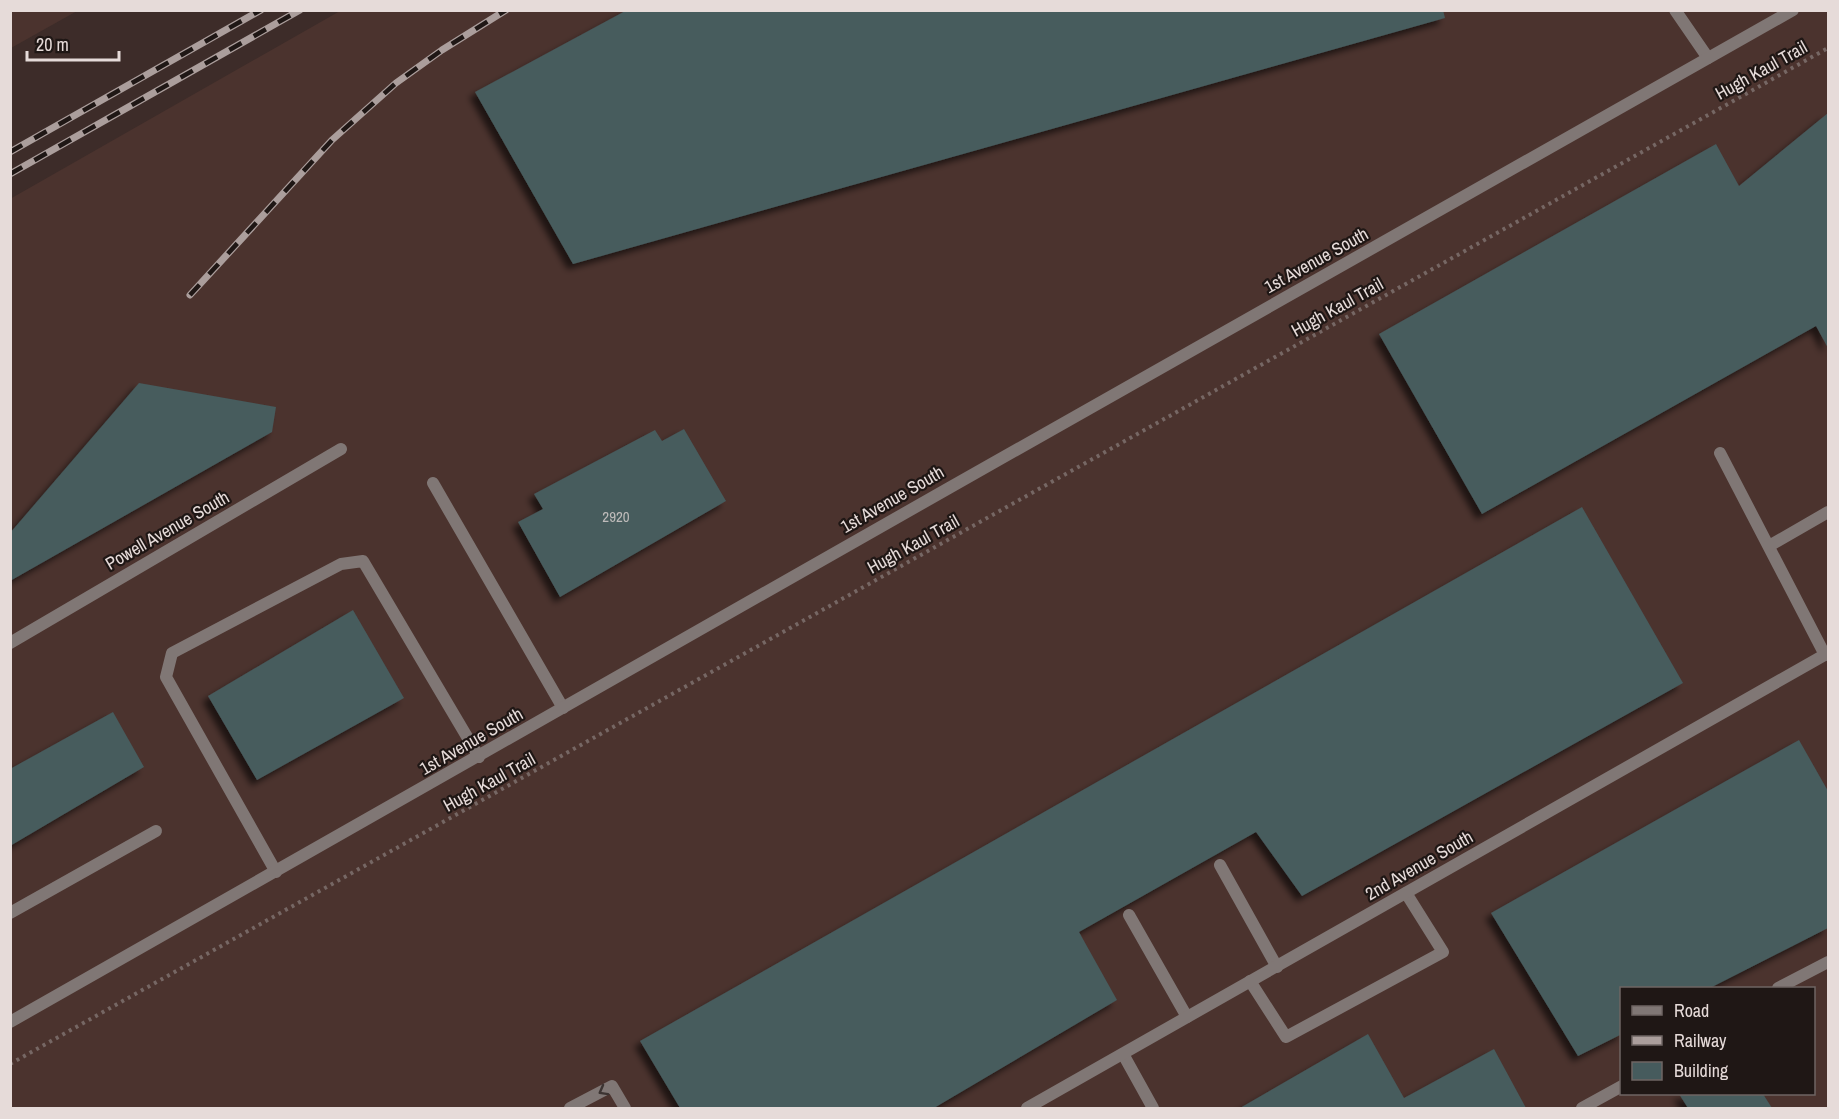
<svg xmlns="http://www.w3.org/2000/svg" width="1839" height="1119" font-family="'Archivo Narrow',sans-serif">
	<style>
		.built { fill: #4b332e; fill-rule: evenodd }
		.building { fill: #465b5d; filter: url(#shadow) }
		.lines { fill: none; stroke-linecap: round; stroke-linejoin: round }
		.path { stroke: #766764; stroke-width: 4; stroke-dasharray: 3 4.5; stroke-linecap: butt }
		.service { stroke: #807775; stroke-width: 12 }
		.minor { stroke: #807775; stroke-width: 12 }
		.tertiary { stroke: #807775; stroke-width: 12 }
		.rail-casing { stroke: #ab9e9c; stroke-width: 7 }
		.rail { stroke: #1f1715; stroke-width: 4.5; stroke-dasharray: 14; stroke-linecap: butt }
		.oneway { stroke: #3c3432 }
		.labels { text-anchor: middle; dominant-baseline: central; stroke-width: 4.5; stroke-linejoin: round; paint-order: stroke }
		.number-label { font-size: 15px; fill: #bebbba }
		.street-label { font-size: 18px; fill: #e6dbd9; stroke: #1f1715 }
	</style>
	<defs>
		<filter id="shadow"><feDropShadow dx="-5.5" dy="5.5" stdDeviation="3" flood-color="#0009"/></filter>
	</defs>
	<rect width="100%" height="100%" fill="#3d2c29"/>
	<g class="built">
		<polygon points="11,10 77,10 77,11 11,48"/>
		<path d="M340 11H1828V1108H11L10 199ZM1622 988H1814V1094H1622Z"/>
	</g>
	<g class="building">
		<polygon points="627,10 1443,10 1445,18 573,264 475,92"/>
		<polygon points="1828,113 1828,348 1816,326 1482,514 1379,334 1716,144 1739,186"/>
		<polygon points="139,383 276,407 272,432 10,581 10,533"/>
		<polygon points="684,429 726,501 560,597 518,522 543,509 534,494 655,430 662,441"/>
		<polygon points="1582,507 1683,683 1302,896 1256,832 1079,932 1117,1000 934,1108 680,1108 640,1041"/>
		<polygon points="353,610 404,698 257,780 208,696"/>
		<polygon points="113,712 144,767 10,846 10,769"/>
		<polygon points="1799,740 1828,791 1828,928 1710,988 1622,988 1622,1034 1578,1056 1491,913"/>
		<polygon points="1368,1034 1404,1098 1494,1049 1526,1108 1240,1108"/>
		<polygon points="1679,1094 1763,1094 1772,1108 1688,1108"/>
	</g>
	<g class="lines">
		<polyline class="path" points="10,1064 1828,48"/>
		<g class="service">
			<polyline points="1675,10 1708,58"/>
			<polyline points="1720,453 1825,655"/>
			<polyline points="433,483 563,708"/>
			<polyline points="1769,546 1828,512"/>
			<polyline points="1220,865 1277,967"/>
			<polyline points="276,872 166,677 172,653 341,564 363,561 479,757"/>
			<polyline points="10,913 156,831"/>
			<polyline points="1129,915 1187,1017"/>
			<polyline points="1250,981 1286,1037 1443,952 1406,893"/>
			<polyline points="1778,988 1828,962"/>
			<polyline points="1123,1054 1153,1108"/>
			<polyline points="570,1108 612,1086 625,1108"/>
			<polyline points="1582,1108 1622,1086"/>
		</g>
		<g class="minor">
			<polyline points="10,643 341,449"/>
			<polyline points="1027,1108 1828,653"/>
		</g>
		<polyline class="tertiary" points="10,1022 949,488 1793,10"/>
		<g class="rail-casing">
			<g id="rail">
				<polyline points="10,152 261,10"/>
				<polyline points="10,174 300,10"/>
				<polyline points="190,295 332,140 396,83 442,50 506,10"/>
			</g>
		</g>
		<use href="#rail" class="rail"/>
	</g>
	<defs><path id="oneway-chevron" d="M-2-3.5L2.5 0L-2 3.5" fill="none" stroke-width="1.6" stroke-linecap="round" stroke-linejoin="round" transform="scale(1.5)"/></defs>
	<use class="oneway" href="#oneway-chevron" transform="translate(603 1091) rotate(151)"/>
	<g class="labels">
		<g class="number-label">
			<text x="616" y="516">2920</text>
		</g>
		<g class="street-label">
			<text transform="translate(1761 70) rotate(-29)">Hugh Kaul Trail</text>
			<text transform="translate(1316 260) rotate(-29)">1st Avenue South</text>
			<text transform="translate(1337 307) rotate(-29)">Hugh Kaul Trail</text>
			<text transform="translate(892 499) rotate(-30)">1st Avenue South</text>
			<text transform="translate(167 530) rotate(-30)">Powell Avenue South</text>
			<text transform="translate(913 544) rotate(-29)">Hugh Kaul Trail</text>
			<text transform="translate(471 741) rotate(-30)">1st Avenue South</text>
			<text transform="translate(489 782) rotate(-29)">Hugh Kaul Trail</text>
			<text transform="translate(1419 865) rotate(-30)">2nd Avenue South</text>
		</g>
	</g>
	<rect width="1839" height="1119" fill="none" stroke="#e6dbd9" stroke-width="24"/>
	<rect x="1620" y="987" width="195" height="108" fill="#1f1715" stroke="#6f6563" stroke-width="1.5"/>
	<rect x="1632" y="1006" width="30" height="9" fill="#807775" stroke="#6f6563" stroke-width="1.5"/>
	<text x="1674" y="1017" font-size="18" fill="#e6dbd9">Road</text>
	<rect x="1632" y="1036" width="30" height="9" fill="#ab9e9c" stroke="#6f6563" stroke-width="1.5"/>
	<text x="1674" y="1047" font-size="18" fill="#e6dbd9">Railway</text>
	<rect x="1632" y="1062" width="30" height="18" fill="#465b5d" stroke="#6f6563" stroke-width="1.5"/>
	<text x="1674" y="1077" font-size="18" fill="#e6dbd9">Building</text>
	<path d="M27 51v9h92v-9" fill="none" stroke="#e6dbd9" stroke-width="3"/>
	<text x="36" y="51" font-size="18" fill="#e6dbd9" stroke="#1f1715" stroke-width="4.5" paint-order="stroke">20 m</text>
</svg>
